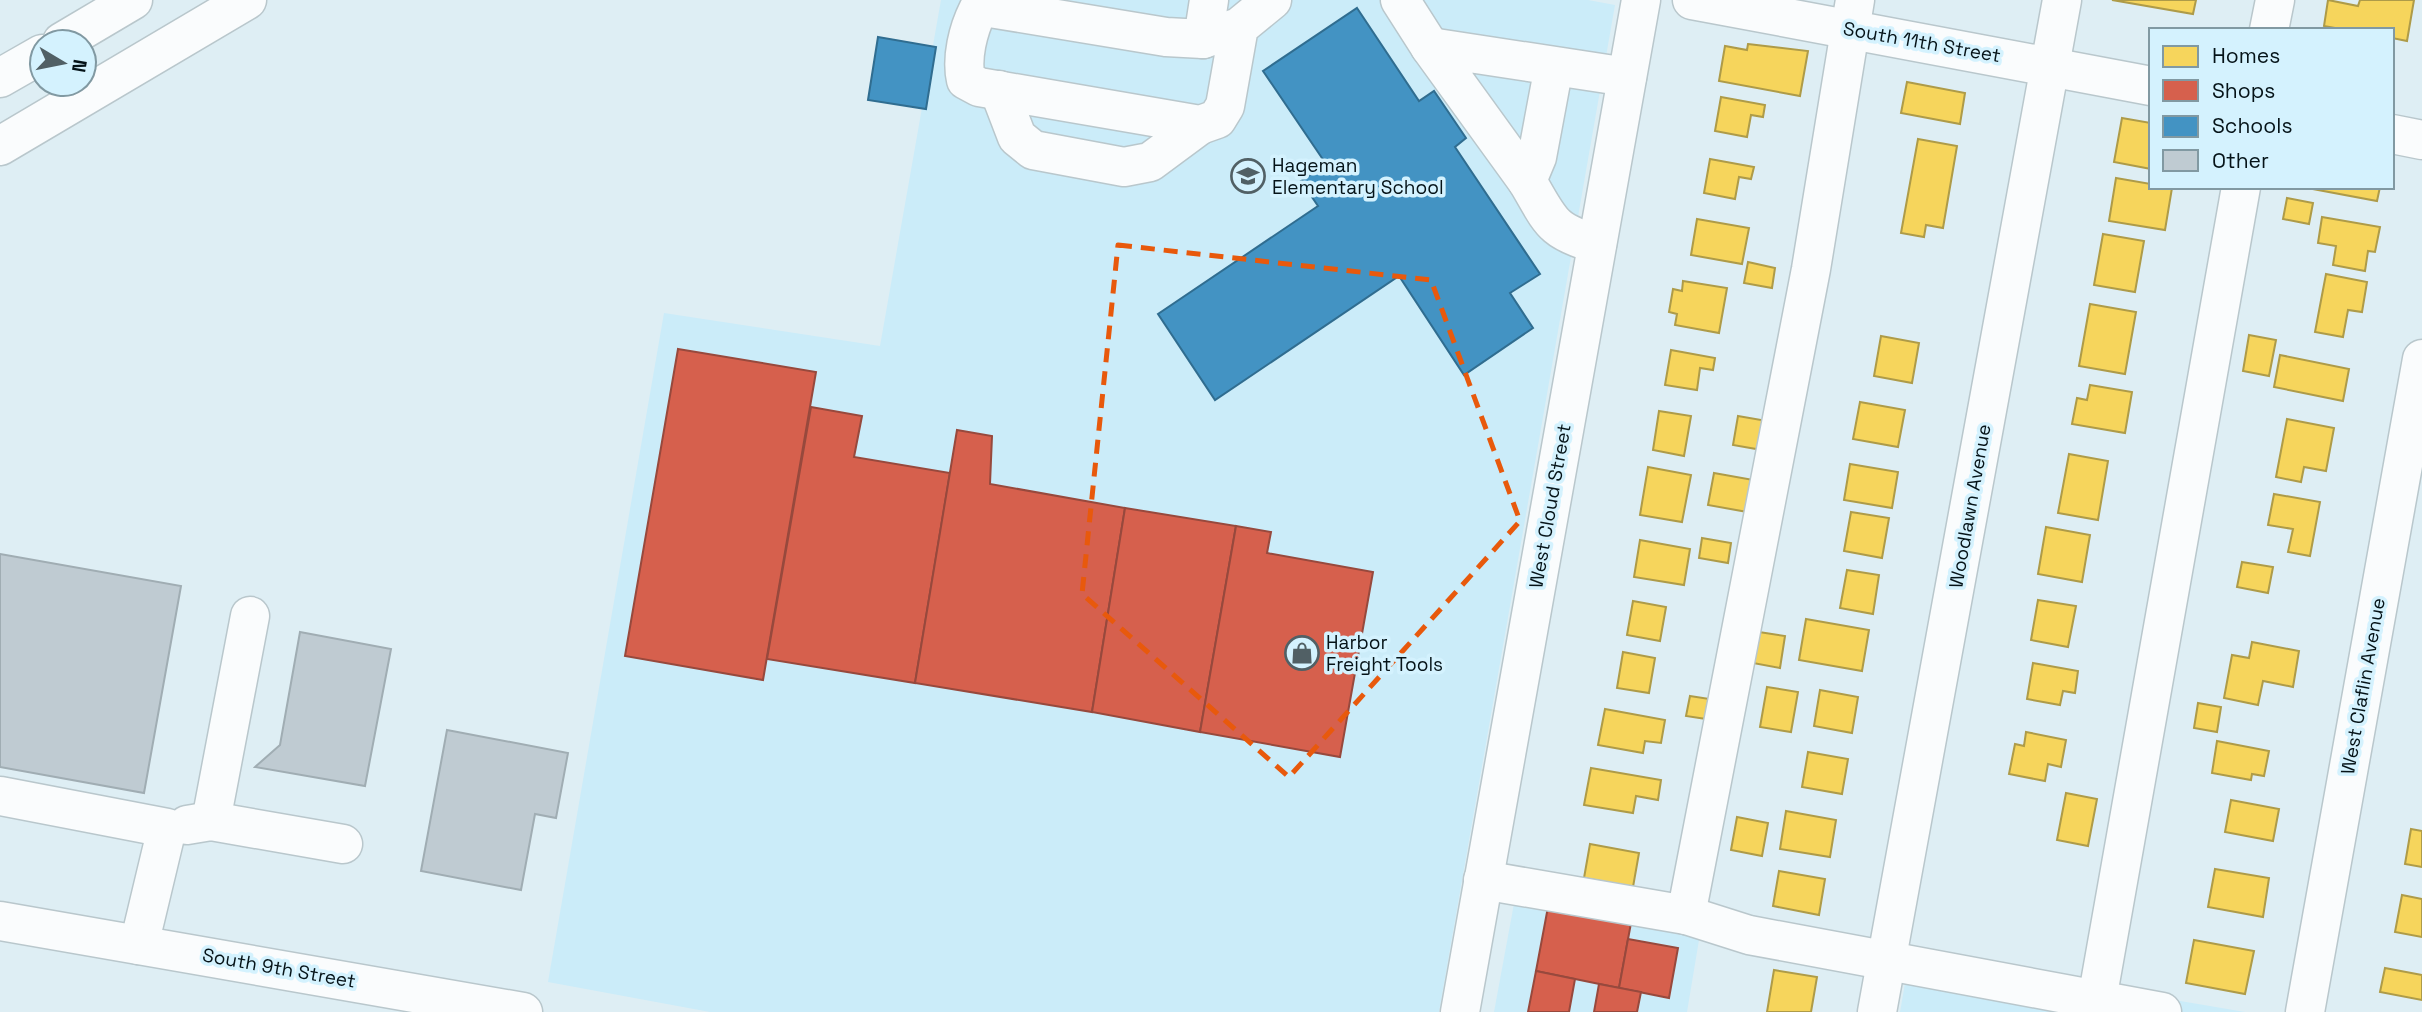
<svg xmlns="http://www.w3.org/2000/svg" width="2422" height="1012" font-family="'Space Grotesk',sans-serif">
	<style>
		.built { fill: #cbecf9 }
		.homes { fill: #f6d55c; stroke: #ae9b48; stroke-width: 2 }
		.shops { fill: #d6604d; stroke: #97493d; stroke-width: 2 }
		.schools { fill: #4393c3; stroke: #306d90; stroke-width: 2 }
		.building { fill: #bfcbd2; stroke: #a0adb3; stroke-width: 2 }
		.lines { fill: none; stroke-linecap: round; stroke-linejoin: round }
		.minor-casing { stroke: #b9c7cc; stroke-width: 41 }
		.major-casing { stroke: #b9c7cc; stroke-width: 41 }
		.minor { stroke: #fafcfd; stroke-width: 38 }
		.major { stroke: #fafcfd; stroke-width: 38 }
		.marked { fill: none; stroke: #e8590c; stroke-width: 5; stroke-dasharray: 14 9; stroke-linejoin: round }
		.labels { text-anchor: middle; dominant-baseline: central; stroke-width: 7; stroke-linejoin: round; paint-order: stroke }
		.street-label { font-size: 19px; fill: #051318; stroke: #d4f2fe }
		.poi-label { font-size: 19px; fill: #051318; stroke: #d4f2fe; text-anchor: start }
	</style>
	<rect width="100%" height="100%" fill="#deeef4"/>
	<g class="built">
		<polygon points="941,0 1588,0 1615,5 1439,1012 710,1012 548,982 664,313 880,346"/>
		<polygon points="1518,882 1703,916 1687,1012 1494,1012"/>
		<polygon points="1910,955 2245,1012 1900,1012"/>
	</g>
	<g class="homes">
		<polygon points="2112,0 2196,0 2193,14"/>
		<polygon points="2328,0 2358,6 2360,0 2414,0 2407,41 2392,38 2392,30 2346,30 2324,26"/>
		<polygon points="1748,44 1808,51 1800,96 1719,81 1725,46 1747,50"/>
		<polygon points="1907,82 1965,93 1960,124 1901,113"/>
		<polygon points="1721,97 1765,105 1763,117 1751,115 1747,137 1715,131"/>
		<polygon points="2122,118 2151,123 2151,169 2114,162"/>
		<polygon points="1918,139 1957,146 1943,228 1926,225 1924,237 1901,233"/>
		<polygon points="1710,159 1754,167 1751,179 1739,177 1735,199 1704,193"/>
		<polygon points="2116,178 2151,184 2151,187 2172,188 2165,230 2109,221"/>
		<polygon points="2302,187 2380,187 2377,201"/>
		<polygon points="2287,198 2313,203 2309,224 2283,219"/>
		<polygon points="2322,217 2380,227 2375,252 2368,251 2365,271 2333,265 2336,246 2318,243"/>
		<polygon points="1697,219 1749,228 1742,264 1691,255"/>
		<polygon points="2103,234 2144,241 2135,292 2094,285"/>
		<polygon points="1748,262 1775,268 1772,288 1744,283"/>
		<polygon points="2326,274 2367,282 2362,312 2348,310 2343,337 2315,332"/>
		<polygon points="1683,281 1727,288 1719,333 1675,325 1677,314 1669,312 1673,289 1682,291"/>
		<polygon points="2090,304 2136,312 2125,374 2079,366"/>
		<polygon points="2249,335 2276,340 2269,376 2243,371"/>
		<polygon points="1881,336 1919,343 1912,383 1874,376"/>
		<polygon points="1671,350 1715,358 1713,370 1700,368 1697,390 1665,385"/>
		<polygon points="2280,355 2349,369 2343,401 2274,387"/>
		<polygon points="2090,385 2132,392 2125,433 2072,424 2077,398 2087,400"/>
		<polygon points="1860,402 1905,410 1898,447 1853,439"/>
		<polygon points="1659,411 1691,416 1684,456 1653,450"/>
		<polygon points="1738,416 1767,421 1762,450 1733,445"/>
		<polygon points="2287,419 2334,428 2326,471 2304,467 2301,482 2276,477"/>
		<polygon points="2069,454 2108,461 2098,520 2058,513"/>
		<polygon points="1850,464 1898,472 1892,508 1844,500"/>
		<polygon points="1648,467 1691,475 1682,522 1640,515"/>
		<polygon points="1714,473 1759,481 1753,513 1708,505"/>
		<polygon points="2274,494 2320,502 2310,556 2288,552 2293,529 2268,525"/>
		<polygon points="1851,512 1889,518 1882,558 1844,551"/>
		<polygon points="2046,527 2090,535 2082,582 2038,574"/>
		<polygon points="1702,538 1731,543 1728,563 1699,558"/>
		<polygon points="1640,540 1690,549 1684,585 1634,577"/>
		<polygon points="2242,562 2273,567 2268,593 2237,587"/>
		<polygon points="1847,570 1879,575 1873,614 1840,608"/>
		<polygon points="2038,600 2076,606 2068,647 2031,640"/>
		<polygon points="1633,601 1666,607 1660,641 1627,635"/>
		<polygon points="1806,619 1869,630 1862,671 1799,660"/>
		<polygon points="1759,632 1785,636 1780,668 1753,663"/>
		<polygon points="2252,642 2299,651 2293,687 2263,681 2258,705 2224,698 2232,655 2249,658"/>
		<polygon points="1623,652 1655,658 1649,693 1617,688"/>
		<polygon points="2033,663 2078,671 2075,693 2063,691 2060,705 2027,699"/>
		<polygon points="1767,687 1798,692 1791,732 1760,727"/>
		<polygon points="1820,690 1858,697 1852,733 1814,726"/>
		<polygon points="1690,696 1716,700 1713,720 1686,716"/>
		<polygon points="2198,703 2221,707 2217,732 2194,728"/>
		<polygon points="1605,709 1665,720 1661,743 1645,741 1643,753 1598,745"/>
		<polygon points="2026,732 2066,740 2061,767 2048,764 2045,781 2009,774 2015,744 2024,746"/>
		<polygon points="2217,741 2269,751 2264,776 2252,774 2251,780 2212,773"/>
		<polygon points="1808,752 1848,759 1842,794 1802,787"/>
		<polygon points="1591,768 1661,780 1658,800 1636,796 1633,813 1584,805"/>
		<polygon points="2066,793 2097,799 2088,846 2057,840"/>
		<polygon points="2231,800 2279,809 2273,841 2225,832"/>
		<polygon points="1786,811 1836,820 1830,857 1780,849"/>
		<polygon points="1737,817 1768,823 1762,856 1731,850"/>
		<polygon points="2411,829 2422,831 2422,867 2405,864"/>
		<polygon points="1590,844 1639,853 1633,887 1584,878"/>
		<polygon points="2215,869 2269,878 2263,917 2208,907"/>
		<polygon points="1779,871 1825,879 1819,915 1773,906"/>
		<polygon points="2402,895 2422,899 2422,937 2395,932"/>
		<polygon points="2194,940 2254,951 2245,994 2186,983"/>
		<polygon points="2385,968 2422,975 2422,1000 2380,992"/>
		<polygon points="1774,970 1817,977 1811,1012 1767,1012"/>
	</g>
	<g class="shops">
		<polygon points="678,349 816,372 763,680 625,656"/>
		<polygon points="811,407 862,416 854,457 950,473 915,683 767,659"/>
		<polygon points="957,430 992,436 990,484 1125,508 1092,712 915,683"/>
		<polygon points="1125,508 1236,526 1200,732 1092,712"/>
		<polygon points="1236,526 1271,532 1267,553 1373,572 1340,757 1200,732"/>
		<polygon points="1548,907 1631,923 1619,988 1536,971"/>
		<polygon points="1628,939 1678,948 1669,998 1619,988"/>
		<polygon points="1536,971 1575,979 1569,1012 1528,1012"/>
		<polygon points="1599,984 1641,992 1637,1012 1594,1012"/>
	</g>
	<g class="schools">
		<polygon points="1357,8 1419,101 1434,91 1466,138 1455,147 1540,274 1510,293 1533,328 1464,375 1399,276 1215,400 1158,314 1318,206 1301,181 1326,164 1263,71"/>
		<polygon points="878,37 936,47 926,109 868,100"/>
	</g>
	<g class="building">
		<polygon points="0,554 181,586 144,793 0,767"/>
		<polygon points="300,632 391,649 365,786 255,767 280,745"/>
		<polygon points="447,730 568,753 556,818 535,814 521,890 421,871"/>
	</g>
	<g class="lines">
		<g class="minor-casing">
			<g id="minor">
				<polyline points="1400,0 1430,47"/>
				<polyline points="1692,0 2151,86"/>
				<path d="M1239 27 1225 106 1217 119 1200 125 979 87 966 80C961 58 968 30 978 10L990 8 1166 37 1203 39 1239 27 1272 0"/>
				<polyline points="2269,30 2275,0"/>
				<polyline points="1203,39 1209,0"/>
				<polyline points="1554,66 1537,157 1527,181 1430,47 1627,77"/>
				<polyline points="999,90 1017,137 1033,150 1124,167 1150,162 1200,125"/>
				<polyline points="2392,134 2422,140"/>
				<path d="M1527 181C1551 221 1550 231 1597 244"/>
				<polyline points="0,796 167,828 139,945"/>
				<polyline points="211,821 250,616"/>
				<polyline points="187,825 211,821 343,844"/>
				<polyline points="1483,880 1686,915 1749,935 2162,1012"/>
				<polyline points="1686,915 1811,269 1855,0"/>
				<polyline points="2097,1000 2241,187"/>
				<polyline points="1877,1012 2062,0"/>
				<polyline points="2305,1012 2422,359"/>
			</g>
		</g>
		<g class="major-casing">
			<g id="major">
				<polyline points="62,42 133,0"/>
				<polyline points="0,78 42,54"/>
				<polyline points="0,146 247,0"/>
				<polyline points="0,921 523,1012"/>
				<polyline points="1460,1012 1641,0"/>
			</g>
		</g>
		<use href="#minor" class="minor"/>
		<use href="#major" class="major"/>
	</g>
	<path class="marked" d="M1118 245 1431 280 1520 521 1289 777 1082 594Z"/>
	<defs>
		<g id="school-ring" transform="scale(1.75)"><circle r="9.5" fill="#d4f2fe" stroke="#516065" stroke-width="1.5"/><path d="M0-5L7-2L0 1L-7-2ZM-4 1L0 2.5L4 1V4Q0 6-4 4Z" fill="#516065"/></g>
		<g id="shop-ring" transform="scale(1.75)"><circle r="9.5" fill="#d4f2fe" stroke="#516065" stroke-width="1.5"/><path d="M-5-2.5h2.3a2.7 3.5 0 0 1 5.4 0H5L5.5 6h-11ZM-1.5-2.5h3a1.5 2.3 0 0 0-3 0Z" fill="#516065"/></g>
	</defs>
	<g fill-rule="evenodd">
		<use href="#school-ring" x="1248" y="176"/>
		<use href="#shop-ring" x="1302" y="653"/>
	</g>
	<g class="labels">
		<g class="street-label">
			<text transform="translate(1922 42) rotate(10)">South 11th Street</text>
			<text transform="translate(1550 506) rotate(-80)">West Cloud Street</text>
			<text transform="translate(1970 506) rotate(-80)">Woodlawn Avenue</text>
			<text transform="translate(2363 686) rotate(-80)">West Claflin Avenue</text>
			<text transform="translate(279 968) rotate(10)">South 9th Street</text>
		</g>
		<g class="poi-label">
			<text x="1272" y="165">Hageman<tspan x="1272" dy="22">Elementary School</tspan></text>
			<text x="1326" y="642">Harbor<tspan x="1326" dy="22">Freight Tools</tspan></text>
		</g>
	</g>
	<rect x="2149" y="28" width="245" height="161" fill="#d4f2fe" stroke="#8199a2" stroke-width="2"/>
	<rect x="2163" y="46" width="35" height="21" fill="#f6d55c" stroke="#8199a2" stroke-width="2"/>
	<text x="2212" y="63" font-size="21" fill="#051318">Homes</text>
	<rect x="2163" y="80" width="35" height="21" fill="#d6604d" stroke="#8199a2" stroke-width="2"/>
	<text x="2212" y="98" font-size="21" fill="#051318">Shops</text>
	<rect x="2163" y="116" width="35" height="21" fill="#4393c3" stroke="#8199a2" stroke-width="2"/>
	<text x="2212" y="133" font-size="21" fill="#051318">Schools</text>
	<rect x="2163" y="150" width="35" height="21" fill="#bfcbd2" stroke="#8199a2" stroke-width="2"/>
	<text x="2212" y="168" font-size="21" fill="#051318">Other</text>
	<g transform="translate(63 63) rotate(100)"><circle r="33" fill="#d4f2fe" stroke="#8199a2" stroke-width="2"/>
	<path d="M0-5L12 26L0 18L-12 26Z" fill="#516065"/>
	<text y="-10" font-size="19" font-weight="bold" text-anchor="middle" fill="#051318">N</text>
	</g>
</svg>
